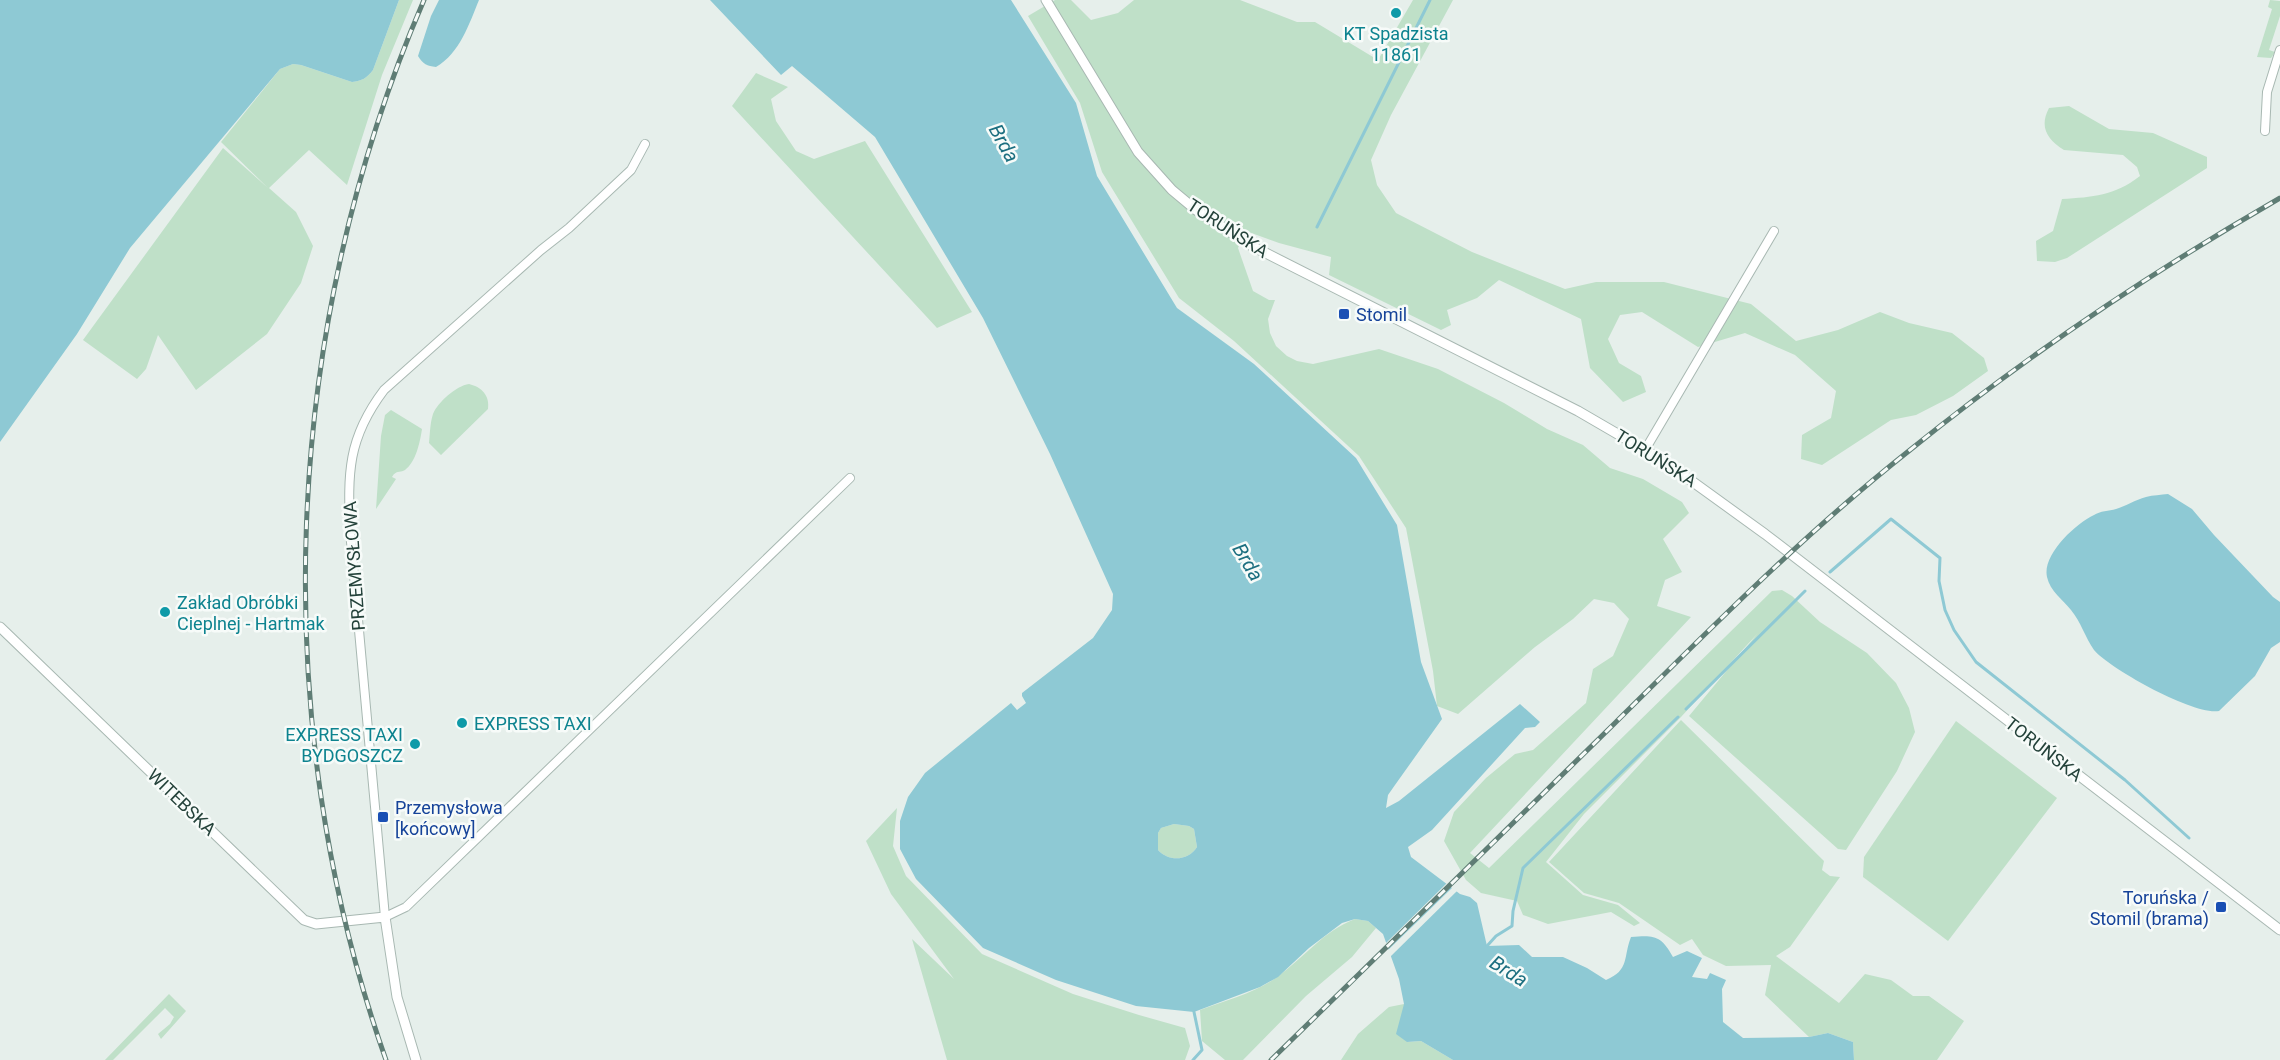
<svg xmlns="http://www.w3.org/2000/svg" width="2280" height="1060" font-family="Roboto,sans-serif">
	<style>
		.green { fill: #bfe0c8 }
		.water { fill: #8ec9d4; fill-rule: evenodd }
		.pier { fill: #e6efeb }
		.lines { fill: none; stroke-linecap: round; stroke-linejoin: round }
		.stream { stroke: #8ec9d4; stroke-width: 3 }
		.minor-casing { stroke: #a8b8b2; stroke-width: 10 }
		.tertiary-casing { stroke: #a8b8b2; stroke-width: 11 }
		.minor { stroke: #fff; stroke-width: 8 }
		.tertiary { stroke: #fff; stroke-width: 9 }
		.rail-casing { stroke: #5f7d75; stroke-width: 5 }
		.rail { stroke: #f7fbf9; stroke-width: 3; stroke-dasharray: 9; stroke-linecap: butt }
		.culture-dot { fill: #0f9aa8; stroke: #f7fbf9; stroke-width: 2 }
		.transit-dot { fill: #1a4fb4; stroke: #f7fbf9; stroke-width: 2 }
		.labels { text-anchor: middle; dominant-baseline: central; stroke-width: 5; stroke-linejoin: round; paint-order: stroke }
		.culture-label { font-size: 18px; fill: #0d838f; stroke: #f7fbf9; text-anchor: start }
		.street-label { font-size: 18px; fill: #24423a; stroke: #f7fbf9 }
		.transit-label { font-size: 18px; fill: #164399; stroke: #f7fbf9; text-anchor: start }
		.water-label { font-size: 20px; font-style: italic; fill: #1c6f80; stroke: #f7fbf9 }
	</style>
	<rect width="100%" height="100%" fill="#e6efeb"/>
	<g class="green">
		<path d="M399 0H413L382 75 347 185 309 150 269 188 296 212 313 246 301 283 267 334 196 390 158 335 146 369 137 379 83 340 223 148 268 188 221 142 280 69 293 64 301 65 352 82C362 81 367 78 373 70Z"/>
		<polygon points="1055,0 1071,0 1091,20 1118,13 1134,0 1240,0 1297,22 1315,22 1378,60 1413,0 1453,0 1391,115 1371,160 1377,185 1396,213 1472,252 1565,289 1596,282 1664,282 1751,304 1796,341 1838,330 1880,312 1909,323 1952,333 1984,358 1988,371 1953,396 1916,415 1891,420 1822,465 1801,459 1802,435 1831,418 1836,391 1795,355 1745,333 1698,347 1642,312 1620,315 1608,339 1619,363 1641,376 1646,392 1623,402 1590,368 1581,319 1499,280 1477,298 1447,310 1451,325 1441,330 1329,275 1331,257 1279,243 1246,231 1238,248 1253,291 1269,300 1275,300 1268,319 1270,333 1276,346 1287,356 1297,361 1313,364 1379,349 1438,369 1504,403 1547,429 1583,445 1610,468 1643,479 1682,502 1689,513 1663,539 1682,572 1665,580 1657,606 1691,617 1470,853 1489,868 1772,591 1782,590 1792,596 1820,622 1867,653 1896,683 1909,708 1915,732 1897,771 1846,850 1838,849 1689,716 1758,633 1681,717 1584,814 1546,862 1583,895 1618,905 1640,923 1634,926 1611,912 1548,924 1523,915 1517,901 1481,893 1466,880 1444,841 1454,812 1486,778 1515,754 1533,750 1586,703 1593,669 1613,656 1629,619 1614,603 1594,599 1573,619 1535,647 1458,714 1437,706 1433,671 1406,528 1359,456 1234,341 1179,298 1102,172 1080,103 1028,16"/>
		<polygon points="2270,0 2280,1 2280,16 2269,50 2275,52 2271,58 2257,57 2272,9 2268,7"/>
		<polygon points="756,73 788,87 771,99 776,121 796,151 814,159 865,141 972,312 937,328 732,106"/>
		<path d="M2069 106 2109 129 2153 133 2207 157V168L2067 258 2055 262 2037 261 2036 241 2053 231 2062 199C2093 197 2114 196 2140 176L2137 167 2123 155 2064 150C2047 139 2039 127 2049 108Z"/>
		<path d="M469 384C482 387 490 396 488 409L441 455 429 443C430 434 430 423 433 414 438 402 456 386 469 384Z"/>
		<path d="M391 410 422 429C420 442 416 462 405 470 399 473 396 470 392 477L396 479 376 509 381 436 385 415Z"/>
		<polygon points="1681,720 1824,861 1822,870 1830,876 1840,877 1790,947 1776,956 1839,1003 1865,974 1891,980 1913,996 1929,996 1964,1021 1937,1060 1854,1060 1853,1042 1828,1033 1809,1037 1765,995 1771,965 1726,966 1703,955 1692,939 1680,945 1619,903 1584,893 1549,862"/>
		<polygon points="1956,721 2057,798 1948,941 1863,877 1864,857"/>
		<polygon points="897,808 893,846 906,876 982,954 1073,994 1139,1015 1185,1028 1190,1046 1185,1060 947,1060 912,939 954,979 891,894 866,841"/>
		<path d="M1174 824 1189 826 1194 829 1197 847C1188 861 1169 862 1158 850V833L1161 828Z"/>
		<path d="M1355 919 1368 921 1376 928 1352 957 1306 996 1243 1060H1225L1202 1041 1200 1010C1226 1000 1255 993 1277 977 1304 958 1323 931 1355 919Z"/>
		<polygon points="169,994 186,1011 161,1039 158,1034 170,1024 174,1017 165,1008 113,1060 105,1060"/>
		<polygon points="1404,1004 1407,1042 1421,1041 1453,1060 1341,1060 1358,1034 1389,1007"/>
	</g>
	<g class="water">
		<path d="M0 0H399L373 70C367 78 362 81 352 82L301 65 293 64 280 69 130 248 77 334 0 442Z"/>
		<path d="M439 0H479C469 24 460 53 436 67 427 66 423 64 418 56L431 16Z"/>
		<path d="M710 0H1011L1076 103 1097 176 1177 308 1254 364 1356 458 1397 525 1421 662 1442 719 1395 785 1388 795 1386 808 1399 801 1520 704 1540 722 1535 727 1525 728 1432 830 1408 847 1411 857 1460 894 1470 897 1477 903 1487 946 1519 945 1532 957H1563L1587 968 1606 980C1630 970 1623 957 1631 937 1654 935 1661 935 1673 957L1687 951 1702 958 1692 977 1707 979 1710 973 1726 980 1722 989 1723 1022 1743 1038 1809 1037 1828 1033 1853 1042 1854 1060H1453L1421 1041 1407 1042 1396 1034 1404 1004 1399 979 1383 934 1368 921 1355 919 1342 923 1309 948 1278 977 1260 987 1194 1012 1136 1006 1056 980 983 948 916 879 900 849V821L908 797 925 773 1011 703 1017 710 1026 703 1022 696V693L1093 638 1112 610 1113 594 1050 454 983 318 875 137 792 66 781 75ZM1174 824 1189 826 1194 829 1197 847C1188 861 1169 862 1158 850V833L1161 828Z"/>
		<path d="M2168 494 2192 509 2214 535 2273 597 2280 602V642L2271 648 2255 676 2219 711C2195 716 2110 669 2094 650 2085 637 2081 622 2071 610 2063 600 2050 591 2047 577 2042 555 2075 524 2094 515 2100 511 2109 511 2116 509 2126 506 2135 500 2146 497 2153 495 2161 495 2168 494Z"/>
	</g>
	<g class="pier">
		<polygon points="1448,882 1452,885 1386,951 1384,945"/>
		<polygon points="1454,886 1458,890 1389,958 1386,952"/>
	</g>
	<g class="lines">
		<g class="stream">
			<polyline points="1317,227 1430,0"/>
			<polyline points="1830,572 1891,519 1940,558 1939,581 1945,610 1954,630 1976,662 2125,780 2189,838"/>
			<polyline points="1686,709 1805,591"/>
			<polyline points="1487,946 1496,936 1512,926 1513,911 1523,868 1678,717"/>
			<polyline points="1193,1060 1202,1050 1194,1012"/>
		</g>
		<g class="minor-casing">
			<g id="minor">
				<polyline points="2265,131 2267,92 2280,50"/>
				<path d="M645 144 631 170 569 228 541 250 384 390C347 439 348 473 350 531L385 917 406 907 850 478"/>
				<polyline points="1645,450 1774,231"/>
			</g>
		</g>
		<g class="tertiary-casing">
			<g id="tertiary">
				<polyline points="1046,0 1138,152 1172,190 1196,210 1252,246 1578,411 1664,461 1765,534 2280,930"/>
				<polyline points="0,627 304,920 316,924 385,917 397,997 416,1060"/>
			</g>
		</g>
		<use href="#minor" class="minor"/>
		<use href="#tertiary" class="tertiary"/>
		<g class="rail-casing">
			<g id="rail">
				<path d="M386 1060C266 721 281 330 424 0"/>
				<path d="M1271 1060C1386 948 1501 835 1615 723 1710 629 1805 533 1910 450 2026 356 2150 273 2280 198"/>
			</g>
		</g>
		<use href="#rail" class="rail"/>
	</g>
	<g class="culture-dot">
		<circle cx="1396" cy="13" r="6"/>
		<circle cx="165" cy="612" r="6"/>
		<circle cx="462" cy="723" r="6"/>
		<circle cx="415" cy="744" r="6"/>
	</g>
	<g class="transit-dot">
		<rect x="1338" y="308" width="12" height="12" rx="3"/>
		<rect x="377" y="811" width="12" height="12" rx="3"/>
		<rect x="2215" y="901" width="12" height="12" rx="3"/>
	</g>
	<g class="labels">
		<g class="culture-label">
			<text x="1396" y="33" text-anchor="middle">KT Spadzista<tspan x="1396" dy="21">11861</tspan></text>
			<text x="177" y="602">Zakład Obróbki<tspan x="177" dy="21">Cieplnej - Hartmak</tspan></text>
			<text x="474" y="723">EXPRESS TAXI</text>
			<text x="403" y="734" text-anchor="end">EXPRESS TAXI<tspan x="403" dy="21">BYDGOSZCZ</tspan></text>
		</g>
		<g class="street-label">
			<text transform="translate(1228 228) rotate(33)">TORUŃSKA</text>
			<text transform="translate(1656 458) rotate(32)">TORUŃSKA</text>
			<text transform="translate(354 566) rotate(-94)">PRZEMYSŁOWA</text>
			<text transform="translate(2044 749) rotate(38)">TORUŃSKA</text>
			<text transform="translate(182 802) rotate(44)">WITEBSKA</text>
		</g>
		<g class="transit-label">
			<text x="1356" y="314">Stomil</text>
			<text x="395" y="807">Przemysłowa<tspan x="395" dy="21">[końcowy]</tspan></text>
			<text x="2209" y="897" text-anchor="end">Toruńska /<tspan x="2209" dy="21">Stomil (brama)</tspan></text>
		</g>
		<g class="water-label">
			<text transform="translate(1004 143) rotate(61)">Brda</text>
			<text transform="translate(1248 562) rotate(59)">Brda</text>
			<text transform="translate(1509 971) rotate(32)">Brda</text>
		</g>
	</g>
</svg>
